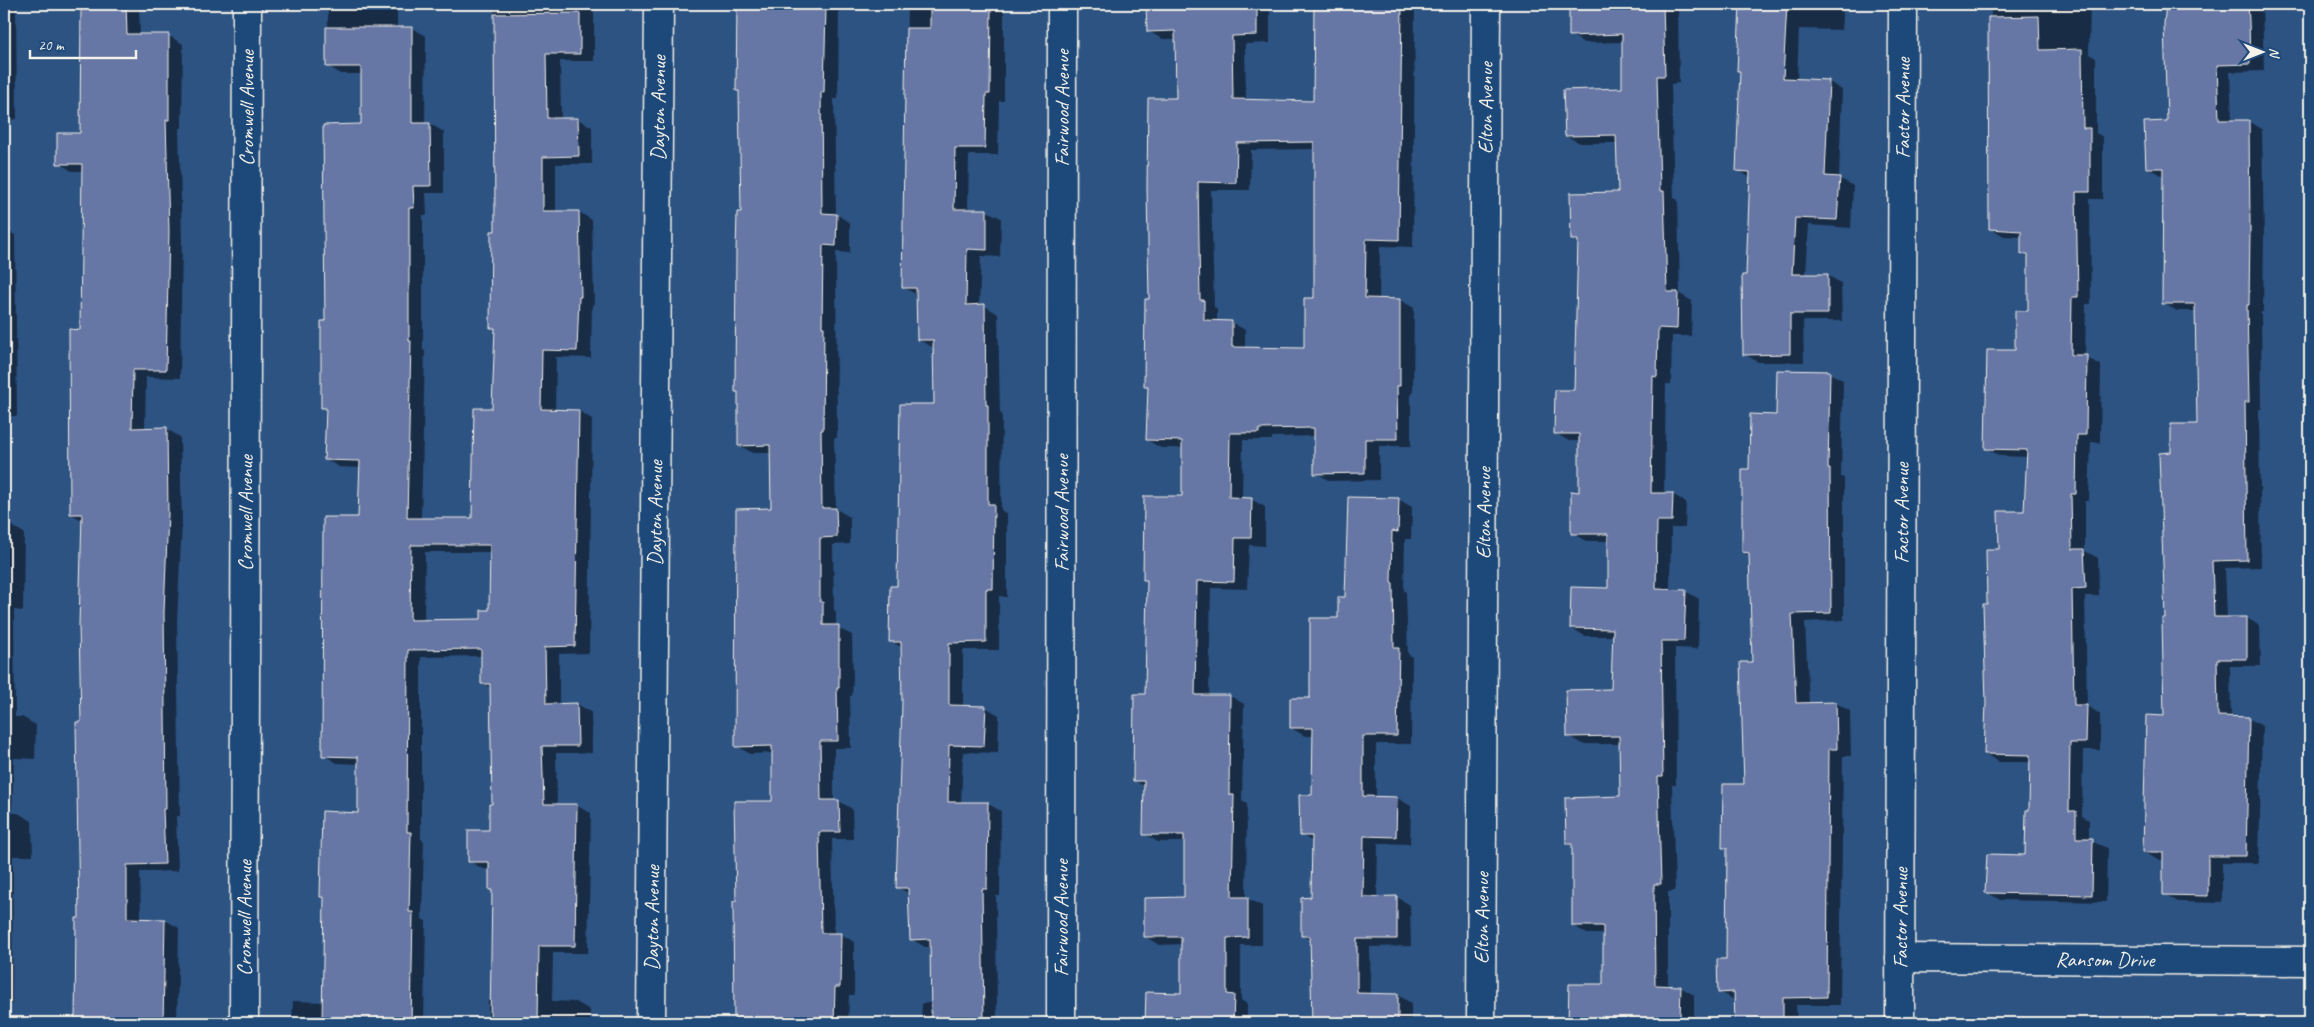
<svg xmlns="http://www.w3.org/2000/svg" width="2314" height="1027" font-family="Caveat,sans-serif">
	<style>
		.shadow { fill: #0007; fill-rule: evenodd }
		.building { fill: #6676a5; stroke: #f4f1e8; fill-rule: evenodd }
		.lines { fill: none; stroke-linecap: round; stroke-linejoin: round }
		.street-casing { stroke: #f4f1e8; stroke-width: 31 }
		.secondary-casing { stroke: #f4f1e8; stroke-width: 31 }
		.street { stroke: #1f4a7a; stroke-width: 28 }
		.secondary { stroke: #1f4a7a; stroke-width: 28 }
		.labels { text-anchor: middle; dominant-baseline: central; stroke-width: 4; stroke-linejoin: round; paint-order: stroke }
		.street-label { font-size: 21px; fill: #f4f1e8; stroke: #1f4a7a }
	</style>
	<rect width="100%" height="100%" fill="#2d5383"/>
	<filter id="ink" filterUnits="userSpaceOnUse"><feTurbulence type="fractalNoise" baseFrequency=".02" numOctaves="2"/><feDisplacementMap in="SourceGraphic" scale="10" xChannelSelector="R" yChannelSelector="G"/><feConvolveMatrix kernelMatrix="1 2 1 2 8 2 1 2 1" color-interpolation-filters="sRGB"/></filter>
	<g filter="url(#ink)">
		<g class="shadow">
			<polygon points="4,4 16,4 17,119 5,120 6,172 4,172"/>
			<polygon points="80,4 139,4 140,35 169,36 183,44 182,128 179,128 182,239 180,378 146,377 145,429 167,429 180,437 182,522 177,621 180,816 176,816 178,871 140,872 141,920 165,920 179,928 177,1023 66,1023 66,1021 76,1021 80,919 84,521 71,514 69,399 70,331 81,331 83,171 72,171 59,163 81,134 83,16 80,15"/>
			<path d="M328 4H397V28H412L426 36 425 124H430L444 132V193H426L427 215H423V350L425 351 421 519H474L494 409 496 329 491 327 496 233 497 119 494 4H594V61H560L561 119H578L592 127V164H556V212H579L592 220 594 304 592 305 591 358 556 357 555 411H579L592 419 589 653 559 654V705L577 704 591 712 592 753H556L557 805 577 806 591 813 588 953H553L552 1001 576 1002 590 1010V1023H488V1001H492L493 891 490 890V869H483L469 861 490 831 493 805 491 688 482 683V656L421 657V839L424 841 422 919 426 921 424 1023H292L293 1001 324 1002 325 899 321 896 359 814 360 764 337 763 324 755 359 518 361 468 339 467 325 459 327 410 322 407 326 323 363 125V74H341L328 66ZM425 552H491V611L482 620 424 621Z"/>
			<polygon points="741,4 839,4 838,99 834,99 836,214 850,223 850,253 836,252 837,438 834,438 836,509 850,517 850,544 833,545 834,610 836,611 836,627 852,635 853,679 852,696 850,696 851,748 834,748 834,801 839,801 852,809 853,839 832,839 834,934 841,934 854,942 854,995 849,995 848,1023 735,1023 738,902 774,802 773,753 750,754 737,746 772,510 771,453 753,453 740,446 739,393 736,391 742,214"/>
			<polygon points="907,4 1004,4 1004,101 999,101 998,155 969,155 968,210 987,211 1001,218 1000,257 981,256 979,306 985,306 998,314 1000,413 1002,414 1001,510 1007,514 1007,597 999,596 999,650 963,650 963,707 985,707 999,715 998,753 963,752 961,803 988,804 1001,811 1000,896 996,896 997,1023 921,1023 922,1003 932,1003 932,947 925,947 911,939 910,894 897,887 903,704 902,648 891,641 898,587 935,406 934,348 919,340 917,295 903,287"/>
			<path d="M1148 4H1265L1270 7V43L1245 44 1246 101 1314 102 1316 4H1415L1413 247 1380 246 1379 300H1400L1414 308 1413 393H1411V446H1379V480L1330 481 1316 473 1315 436 1272 437V440H1243L1242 499H1251L1265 507V546L1249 545 1247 589 1211 588 1209 696H1230L1244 704 1242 801 1247 804 1246 898 1262 906V945H1241V1000L1247 1004V1023H1146L1147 993 1182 994V944L1159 945 1146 937 1185 898V842H1158L1144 834 1145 787 1134 780 1146 695 1148 582 1144 579 1183 498V448H1161L1147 440 1149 388 1145 386 1150 300 1178 100 1176 39H1162L1148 31ZM1316 149 1315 299 1305 349 1245 348V330L1231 322H1217V309L1214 307 1211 190H1250L1251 150Z"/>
			<polygon points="1570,4 1678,4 1679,83 1671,84 1674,198 1678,200 1680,294 1692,301 1691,336 1672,336 1671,384 1666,384 1664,494 1672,494 1686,502 1685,528 1671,528 1670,591 1685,591 1699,599 1698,649 1675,648 1676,785 1672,785 1675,891 1668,892 1668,987 1680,987 1694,995 1694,1023 1570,1023 1571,985 1605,986 1604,934 1587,934 1574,926 1574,847 1567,843 1622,797 1620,744 1582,744 1568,736 1612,690 1614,636 1585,636 1571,628 1609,589 1610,541 1586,541 1572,533 1580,493 1581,441 1569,441 1555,433 1575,391 1579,243 1572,239 1619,193 1618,143 1580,143 1566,136 1624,89 1623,42 1584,43 1571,35"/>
			<polygon points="1741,4 1843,4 1841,30 1799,29 1797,80 1829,82 1842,90 1839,178 1853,186 1851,228 1809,225 1806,275 1827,275 1841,283 1842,321 1803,321 1804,362 1758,362 1744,354 1751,178 1737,170 1742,72 1738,70"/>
			<polygon points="1991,4 2090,4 2089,54 2096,58 2096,133 2103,137 2103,199 2090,199 2091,304 2086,304 2085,357 2101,365 2100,443 2091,442 2089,501 2085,501 2085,551 2098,558 2099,596 2085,596 2087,706 2100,714 2100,750 2083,750 2082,816 2089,820 2089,840 2107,848 2106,902 2000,900 1987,892 2026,856 2030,811 2031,762 1999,762 1985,754 1988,605 2000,550 2026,512 2028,457 2000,456 1986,448 2029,312 2029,257 2022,253 2022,237 2004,236 1990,228"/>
			<polygon points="2166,4 2262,4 2264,71 2230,72 2232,121 2248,121 2262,129 2264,237 2263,312 2261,312 2262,409 2259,409 2261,567 2225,568 2227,618 2247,618 2260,626 2261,666 2230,666 2231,718 2248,718 2262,726 2259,863 2222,863 2222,903 2178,902 2165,894 2165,860 2158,860 2144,852 2165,717 2172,454 2198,425 2196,311 2177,311 2163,303 2164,176 2147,168 2168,123"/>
			<polygon points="4,229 15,235 17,416 4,416"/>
			<polygon points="1829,373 1843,380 1841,477 1844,478 1844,620 1805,622 1809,704 1836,703 1850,711 1851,756 1843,756 1840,1005 1796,1005 1797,1023 1736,1023 1735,1000 1719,992 1727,960 1728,850 1724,847 1745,785 1753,663 1750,556 1743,552 1751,470 1777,416"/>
			<polygon points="1398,499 1412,507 1411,539 1405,539 1404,590 1406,592 1408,654 1412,657 1411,744 1376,744 1376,797 1397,798 1411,806 1410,844 1378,843 1377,898 1397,897 1410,905 1411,946 1370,947 1371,995 1398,995 1411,1003 1411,1023 1300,1023 1300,1016 1313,1016 1312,941 1303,936 1312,899 1313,842 1301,835 1313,796 1314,736 1305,736 1291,728 1312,700 1346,598"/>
			<polygon points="4,525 10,525 24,533 23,611 14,610 15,717 22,717 36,725 35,759 14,758 12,813 18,813 32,821 33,856 13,856 12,1004 4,1004"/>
			<polygon points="1984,1020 2069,1020 2074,1023 1984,1023"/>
			<polygon points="2195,1021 2245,1022 2247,1023 2195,1023"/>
		</g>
		<g class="building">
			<polygon points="81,4 126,4 127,34 169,34 169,120 166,120 169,231 166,370 133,370 132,428 167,427 168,513 164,612 166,809 163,809 165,864 127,865 127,918 165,919 163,1023 75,1023 76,918 79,918 76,722 81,722 79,625 82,514 70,514 69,329 80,330 82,164 57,164 57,133 80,133"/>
			<polygon points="737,4 826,6 824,92 821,92 822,213 837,214 836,246 823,245 822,327 824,327 823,430 821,430 822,508 836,508 837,537 820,538 820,602 823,602 823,625 839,625 839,688 837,688 838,741 820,741 821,800 839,800 840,832 819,832 821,933 841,933 840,987 835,987 834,1023 734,1023 733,901 736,901 734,801 772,801 772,746 735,747 736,509 771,508 770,445 738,446 738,392 735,392 736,252 737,212 741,212 739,91 736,91"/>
			<path d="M1146 4H1257V35L1232 36 1233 99 1313 101 1314 4H1402L1399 240 1366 239 1365 298 1400 299V386H1397L1398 439H1365V473L1314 474V428L1259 429V433H1230L1229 497 1252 498 1251 538H1235L1234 582 1197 581 1195 695H1230L1229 795H1234L1232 897H1248V937L1227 938V994L1234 995 1233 1023H1145L1146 992 1181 993V937H1144V898L1184 897V835H1143L1144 781H1133L1134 694H1145L1147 580H1143L1144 496H1182V441L1146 440 1148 387H1144L1145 299H1149L1147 187 1148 98H1176L1175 31 1147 32ZM1314 142V298H1304V348L1232 347V321L1204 320V300H1200L1198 182 1236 183 1237 143Z"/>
			<polygon points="1569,4 1663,4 1665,76 1657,76 1660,191 1664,191 1667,292 1678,292 1677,329 1658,328 1657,377 1653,376 1651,493 1673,493 1672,521 1657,521 1656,589 1686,590 1684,641 1661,641 1663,777 1658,777 1661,884 1654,884 1655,985 1681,986 1680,1018 1654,1018 1653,1023 1568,1023 1569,984 1603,984 1603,926 1572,926 1572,844 1566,844 1565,798 1620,796 1619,736 1567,737 1566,690 1611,689 1613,629 1570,628 1571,587 1608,588 1608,534 1571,534 1571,491 1579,492 1579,434 1554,434 1555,390 1574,390 1578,240 1571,240 1570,193 1618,192 1616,135 1565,136 1563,90 1622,88 1622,34 1569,36"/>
			<polygon points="1740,4 1787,4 1783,78 1829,80 1825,176 1840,177 1837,220 1795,218 1792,274 1828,274 1828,314 1790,314 1790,354 1743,355 1742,275 1746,275 1750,172 1736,171 1740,71 1737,71"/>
			<polygon points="2166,4 2248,4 2249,21 2250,64 2217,65 2219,120 2249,120 2250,228 2249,305 2247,305 2249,402 2245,402 2247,560 2212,561 2214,617 2247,617 2247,659 2217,659 2218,716 2249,717 2246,856 2208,856 2208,896 2163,895 2163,852 2143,852 2146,715 2164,716 2162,618 2165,618 2159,453 2171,452 2171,424 2197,424 2195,304 2162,304 2163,168 2146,168 2144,122 2167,121 2164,24"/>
			<polygon points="930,7 991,7 990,94 986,94 985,148 955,148 954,209 987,209 987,250 967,249 966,305 985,304 986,405 988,405 988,504 994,504 993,589 986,589 986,642 949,643 949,705 986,706 984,746 949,745 948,802 988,802 987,889 982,889 984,1023 931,1023 930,939 910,940 908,888 896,888 902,704 901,642 889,642 890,586 897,586 900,404 934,404 933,340 917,340 916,288 902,288 906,28 930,28"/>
			<path d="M580 13V54H546L547 118H578L579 156 543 157V211H579L581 297H579L577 351 542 350 541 409 579 410 575 646 545 647 546 704 577 703 578 746H542L544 804H577L575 946H539L538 1023H490L492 890H489V862H468V830H489V804H492L490 684H481V649L408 650 407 832H411L409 912H413L411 1023H322L324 897H320L322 811 358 813V757L322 756 323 517H358L360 461 324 460 326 408H321V321H325L323 125 361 124V67H326V27H412V123H430L431 186H413L414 208H409V341H411L407 518H472L474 408H492L495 328H490L491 231H495L494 14ZM411 545H490L489 610H481V619L410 620Z"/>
			<polygon points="2039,16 2040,50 2082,49 2083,128 2090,128 2090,192 2076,192 2078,297 2072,297 2071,355 2087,355 2086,435 2077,435 2076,494 2071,494 2072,549 2084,549 2086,588 2072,589 2074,705 2087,705 2086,743 2070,743 2069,811 2076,811 2076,838 2093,838 2092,895 1985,893 1987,854 2025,855 2026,810 2029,810 2030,755 1984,754 1986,703 1983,604 1987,604 1986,549 1999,549 1998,511 2024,511 2027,450 1985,449 1987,350 2015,350 2015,311 2028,311 2028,254 2021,254 2021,231 1989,229 1988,17"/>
			<polygon points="1777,370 1830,371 1828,469 1830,469 1831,613 1792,614 1796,703 1836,702 1837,749 1829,749 1827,997 1783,998 1783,1023 1735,1023 1734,992 1718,993 1717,959 1726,959 1727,848 1722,848 1723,784 1744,784 1740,662 1752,662 1749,553 1742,552 1742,469 1749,469 1750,414 1776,415"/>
			<polygon points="1348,497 1399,498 1398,532 1392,531 1391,582 1393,583 1394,648 1399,648 1397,736 1363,736 1363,796 1397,797 1396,837 1364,836 1363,897 1397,896 1397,939 1357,939 1357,993 1398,994 1398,1023 1312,1023 1310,936 1301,936 1301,898 1311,897 1312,836 1300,836 1299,795 1312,795 1313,728 1290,728 1290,698 1310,698 1310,618 1338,618 1338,597 1345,597"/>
		</g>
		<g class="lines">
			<g class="street-casing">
				<g id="street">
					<path id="s1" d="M1900 958 2310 961"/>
					<path id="s2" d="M244 1023 247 4"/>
					<path id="s3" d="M651 1023 659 4"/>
					<path id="s4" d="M1061 1023 1062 4"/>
					<path id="s5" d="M1900 1023 1903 4"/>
				</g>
			</g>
			<g class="secondary-casing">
				<g id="secondary">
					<path id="s6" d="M1481 1023 1486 4"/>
				</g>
			</g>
			<use href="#street" class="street"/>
			<use href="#secondary" class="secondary"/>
		</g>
	</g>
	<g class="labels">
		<g class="street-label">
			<text stroke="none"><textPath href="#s2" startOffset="915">Cromwell Avenue</textPath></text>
			<text stroke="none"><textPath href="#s3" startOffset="915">Dayton Avenue</textPath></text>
			<text stroke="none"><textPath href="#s4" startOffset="915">Fairwood Avenue</textPath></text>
			<text stroke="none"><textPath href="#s6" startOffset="915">Elton Avenue</textPath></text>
			<text stroke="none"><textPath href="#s5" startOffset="915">Factor Avenue</textPath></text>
			<text stroke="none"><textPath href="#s6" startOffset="510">Elton Avenue</textPath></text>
			<text stroke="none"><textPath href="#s2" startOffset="510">Cromwell Avenue</textPath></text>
			<text stroke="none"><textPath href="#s3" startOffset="510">Dayton Avenue</textPath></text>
			<text stroke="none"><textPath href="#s4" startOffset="510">Fairwood Avenue</textPath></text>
			<text stroke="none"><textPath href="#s5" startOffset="510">Factor Avenue</textPath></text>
			<text stroke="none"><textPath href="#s2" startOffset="105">Cromwell Avenue</textPath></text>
			<text stroke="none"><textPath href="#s3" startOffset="105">Dayton Avenue</textPath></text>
			<text stroke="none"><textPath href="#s4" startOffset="105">Fairwood Avenue</textPath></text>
			<text stroke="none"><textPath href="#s6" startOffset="105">Elton Avenue</textPath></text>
			<text stroke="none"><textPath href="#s5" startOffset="105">Factor Avenue</textPath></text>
			<text stroke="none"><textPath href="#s1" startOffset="205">Ransom Drive</textPath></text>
		</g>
	</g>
	<rect width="2314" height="1027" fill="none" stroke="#1f4a7a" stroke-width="20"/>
	<rect x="10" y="10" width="2294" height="1007" fill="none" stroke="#f4f1e8" stroke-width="2" filter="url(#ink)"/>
	<g transform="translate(2262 52) rotate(90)" stroke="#1f4a7a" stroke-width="4" paint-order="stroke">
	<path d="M0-4L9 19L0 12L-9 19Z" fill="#f4f1e8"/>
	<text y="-8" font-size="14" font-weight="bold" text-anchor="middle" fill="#f4f1e8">N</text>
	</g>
	<path d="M30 50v8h106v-8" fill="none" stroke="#f4f1e8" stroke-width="2.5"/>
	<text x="38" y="50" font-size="15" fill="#f4f1e8" stroke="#1f4a7a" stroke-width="4" paint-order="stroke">20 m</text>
</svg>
